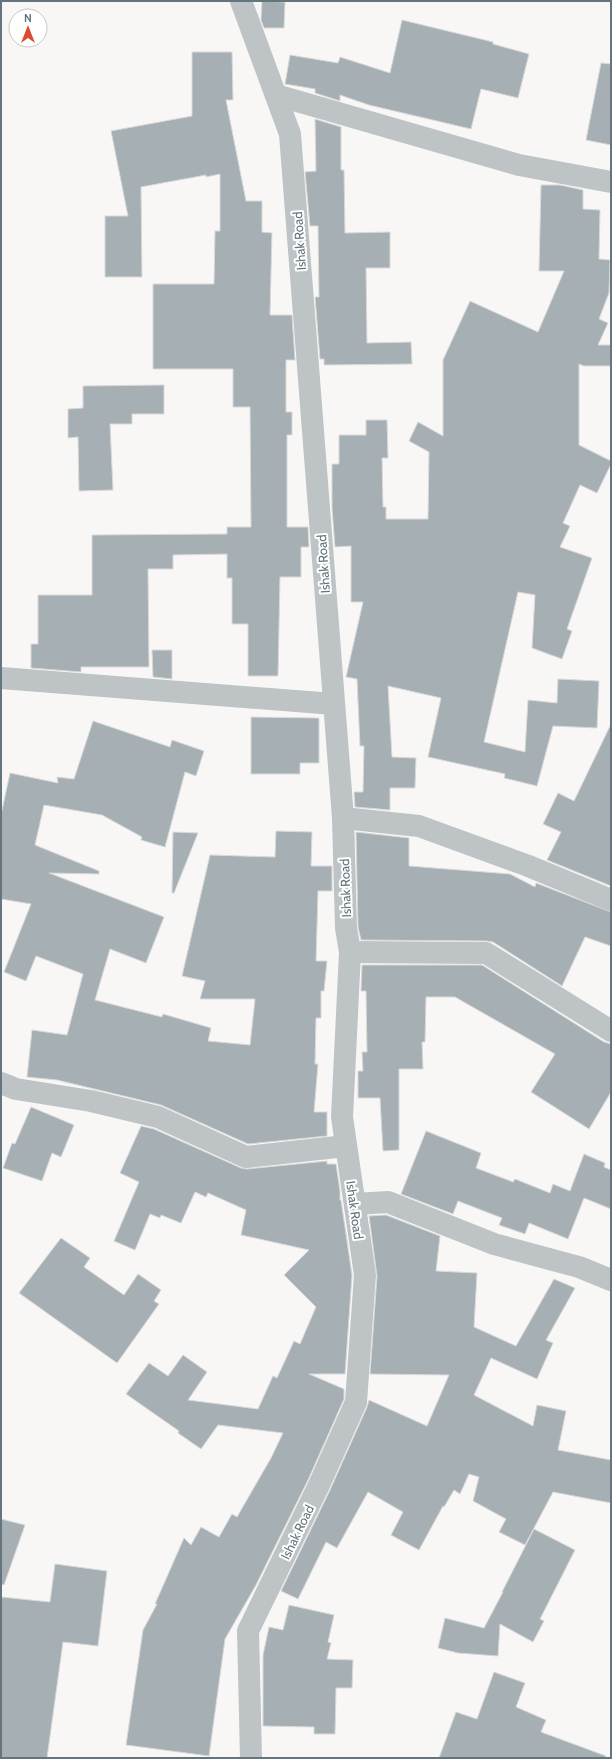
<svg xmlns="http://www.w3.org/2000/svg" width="612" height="1759" font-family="Cabin,sans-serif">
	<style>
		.building { fill: #a6afb4; stroke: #d9d9d7 }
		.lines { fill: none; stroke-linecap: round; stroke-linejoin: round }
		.minor { stroke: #bec3c6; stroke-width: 22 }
		.labels { text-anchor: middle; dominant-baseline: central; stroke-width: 4; stroke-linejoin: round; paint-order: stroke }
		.street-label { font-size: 13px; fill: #64757e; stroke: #fff }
	</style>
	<rect width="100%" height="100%" fill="#f8f7f5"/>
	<g class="building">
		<polygon points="262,1 285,2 284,28 264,28 261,20"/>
		<polygon points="402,20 493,42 493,44 529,54 518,98 481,89 471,129 369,105 340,95 340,101 315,93 315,89 285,84 290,55 338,63 340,57 390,73"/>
		<polygon points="192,52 232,52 233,100 226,100 246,201 262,201 262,232 272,233 270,315 292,315 295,360 286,360 286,412 292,412 292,435 287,435 287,527 308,527 309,547 301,547 301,577 280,577 278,676 248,676 248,624 232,624 232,578 227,578 227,554 173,555 173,569 148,569 149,667 81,667 81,672 31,668 31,644 38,644 38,595 92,595 92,535 227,534 227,527 251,527 250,407 233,407 233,369 153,369 153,284 214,284 215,231 220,231 220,174 206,177 206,175 141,187 142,277 105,277 105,216 128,216 111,131 192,116"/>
		<polygon points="601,63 611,64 611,145 586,140"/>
		<polygon points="315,119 341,127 341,170 344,170 345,233 390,232 390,268 366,268 367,343 411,342 412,364 324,365 324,359 320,359 315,297 319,297 318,226 310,226 305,172 316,171"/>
		<polygon points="541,185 560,185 583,190 583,209 600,210 599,259 610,260 609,293 599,319 608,323 598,345 611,345 611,366 584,366 579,364 579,445 611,461 611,464 597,493 580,485 563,523 570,526 560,547 592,558 567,629 572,631 562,659 532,648 535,595 518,592 484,742 525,752 528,700 557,703 558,679 599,681 597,728 553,726 537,786 504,778 505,774 428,757 441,698 388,686 392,757 416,758 415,788 390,788 390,810 355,807 354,792 363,792 364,746 360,746 357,679 346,677 363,602 351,602 351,546 335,547 332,508 332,464 339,464 339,435 366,435 366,420 387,420 388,458 382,458 383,507 386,507 386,519 428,519 429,452 409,441 418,422 443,436 443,360 470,301 538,332 564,271 539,271"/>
		<polygon points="164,385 164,414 132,414 132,424 110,424 113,490 79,491 78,437 68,438 68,409 83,408 83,386"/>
		<polygon points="152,650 172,650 172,679 153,677"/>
		<polygon points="251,717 319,718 319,763 300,763 300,774 251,774"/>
		<polygon points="93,721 170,747 172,740 204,751 196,776 185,772 165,847 141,840 142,837 102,815 44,805 35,845 99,871 99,874 49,873 164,917 146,963 110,949 95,1000 162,1017 163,1014 211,1028 208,1041 250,1045 255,999 200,999 205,981 182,976 210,855 275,857 276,831 312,832 311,866 332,866 332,891 318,891 316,961 327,961 324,991 321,991 321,1018 316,1018 315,1064 318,1064 314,1112 327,1112 327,1136 248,1144 161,1105 57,1080 27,1077 32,1030 67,1035 83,974 36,956 26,981 4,972 31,904 1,899 1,815 10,773 58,783 57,777 74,779"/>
		<polygon points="611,724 611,886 547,860 561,832 543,824 558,793 574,801"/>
		<polygon points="173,832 198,833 174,893 172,893"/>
		<polygon points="356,832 409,838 409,866 510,874 535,887 536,883 611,912 611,946 585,937 562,986 493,942 486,941 361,940 358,927"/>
		<polygon points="362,965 482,965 604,1042 611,1044 611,1092 589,1129 531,1092 555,1054 455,997 426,997 425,1042 422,1042 423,1069 399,1069 399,1150 383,1151 380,1098 358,1098 358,1071 363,1071 362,1052 367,1052 366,991 361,991"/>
		<polygon points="31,1107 74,1125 61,1157 52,1153 42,1181 3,1168 12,1143 15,1144"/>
		<polygon points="141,1126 154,1129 241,1168 247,1169 327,1161 327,1164 336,1164 340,1191 340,1200 341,1200 352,1275 345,1374 309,1374 344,1389 344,1399 308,1480 256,1585 225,1639 209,1756 126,1745 143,1630 157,1604 155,1604 184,1538 191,1545 201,1527 219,1537 232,1514 237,1517 271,1458 283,1433 218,1425 201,1449 178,1433 179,1431 126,1394 149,1363 168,1376 183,1355 207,1372 188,1400 258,1409 273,1376 277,1378 294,1341 300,1344 316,1307 284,1275 309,1250 241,1235 246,1210 208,1193 206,1197 195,1192 181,1223 161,1215 160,1218 150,1214 135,1250 114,1241 139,1182 120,1173"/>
		<polygon points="426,1131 481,1153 476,1168 513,1182 515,1179 550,1193 553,1184 570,1191 584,1154 605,1163 604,1167 611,1170 611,1209 584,1198 568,1239 529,1223 525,1234 499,1225 502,1218 458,1201 453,1214 401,1194"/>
		<polygon points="386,1215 440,1236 436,1271 477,1273 474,1327 516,1346 554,1279 575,1288 546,1340 553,1343 537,1379 491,1358 474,1395 533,1426 537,1405 566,1411 558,1450 611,1460 611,1503 553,1492 525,1545 499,1532 506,1519 473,1501 479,1477 469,1474 460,1494 454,1490 444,1507 443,1506 419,1550 391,1535 403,1512 368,1492 337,1548 326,1542 298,1599 281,1591 330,1490 367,1407 369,1400 427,1426 449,1375 370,1374 377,1276 369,1216"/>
		<polygon points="61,1238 90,1258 84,1267 124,1295 138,1274 161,1290 154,1301 159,1304 117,1363 19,1293"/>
		<polygon points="1,1519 25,1525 4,1585 1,1584"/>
		<polygon points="534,1529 575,1550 540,1619 544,1621 533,1642 500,1624 498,1656 458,1653 438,1648 445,1618 484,1628 503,1592 502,1592"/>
		<polygon points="55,1564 107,1571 98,1646 63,1642 47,1758 1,1758 1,1597 50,1602"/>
		<polygon points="289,1605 334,1615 328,1642 331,1643 327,1659 353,1660 352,1688 336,1688 335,1734 314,1734 314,1727 263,1726 263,1655 269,1627 283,1630"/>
		<polygon points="494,1672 525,1683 516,1707 546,1720 541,1732 606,1756 605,1758 439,1758 456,1712 477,1719"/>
	</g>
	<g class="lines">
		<g class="minor">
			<polyline points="241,1 290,134 343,818 346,928 350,952 342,1117 365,1275 356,1402 319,1485 248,1631 251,1758"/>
			<polyline points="276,95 519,165 611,182"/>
			<polyline points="1,678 334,704"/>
			<polyline points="343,818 419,826 526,865 611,900"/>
			<polyline points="350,952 486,953 611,1031"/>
			<polyline points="1,1083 16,1089 91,1101 158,1117 246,1157 346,1146"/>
			<polyline points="355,1204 388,1202 494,1244 579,1267 611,1280"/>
		</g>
	</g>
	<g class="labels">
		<g class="street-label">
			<text transform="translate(299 241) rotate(-94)">Ishak Road</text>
			<text transform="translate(323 564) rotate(-94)">Ishak Road</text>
			<text transform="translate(345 888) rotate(-92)">Ishak Road</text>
			<text transform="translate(355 1210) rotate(82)">Ishak Road</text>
			<text transform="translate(297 1532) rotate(-64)">Ishak Road</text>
		</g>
	</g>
	<rect width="612" height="1759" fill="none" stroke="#64757e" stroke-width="4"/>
	<g transform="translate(28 28)"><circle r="19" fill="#ffffff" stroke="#c1c8cb"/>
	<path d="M0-3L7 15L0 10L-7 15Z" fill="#dc4b31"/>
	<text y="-6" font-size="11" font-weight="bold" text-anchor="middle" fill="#64757e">N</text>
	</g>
</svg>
